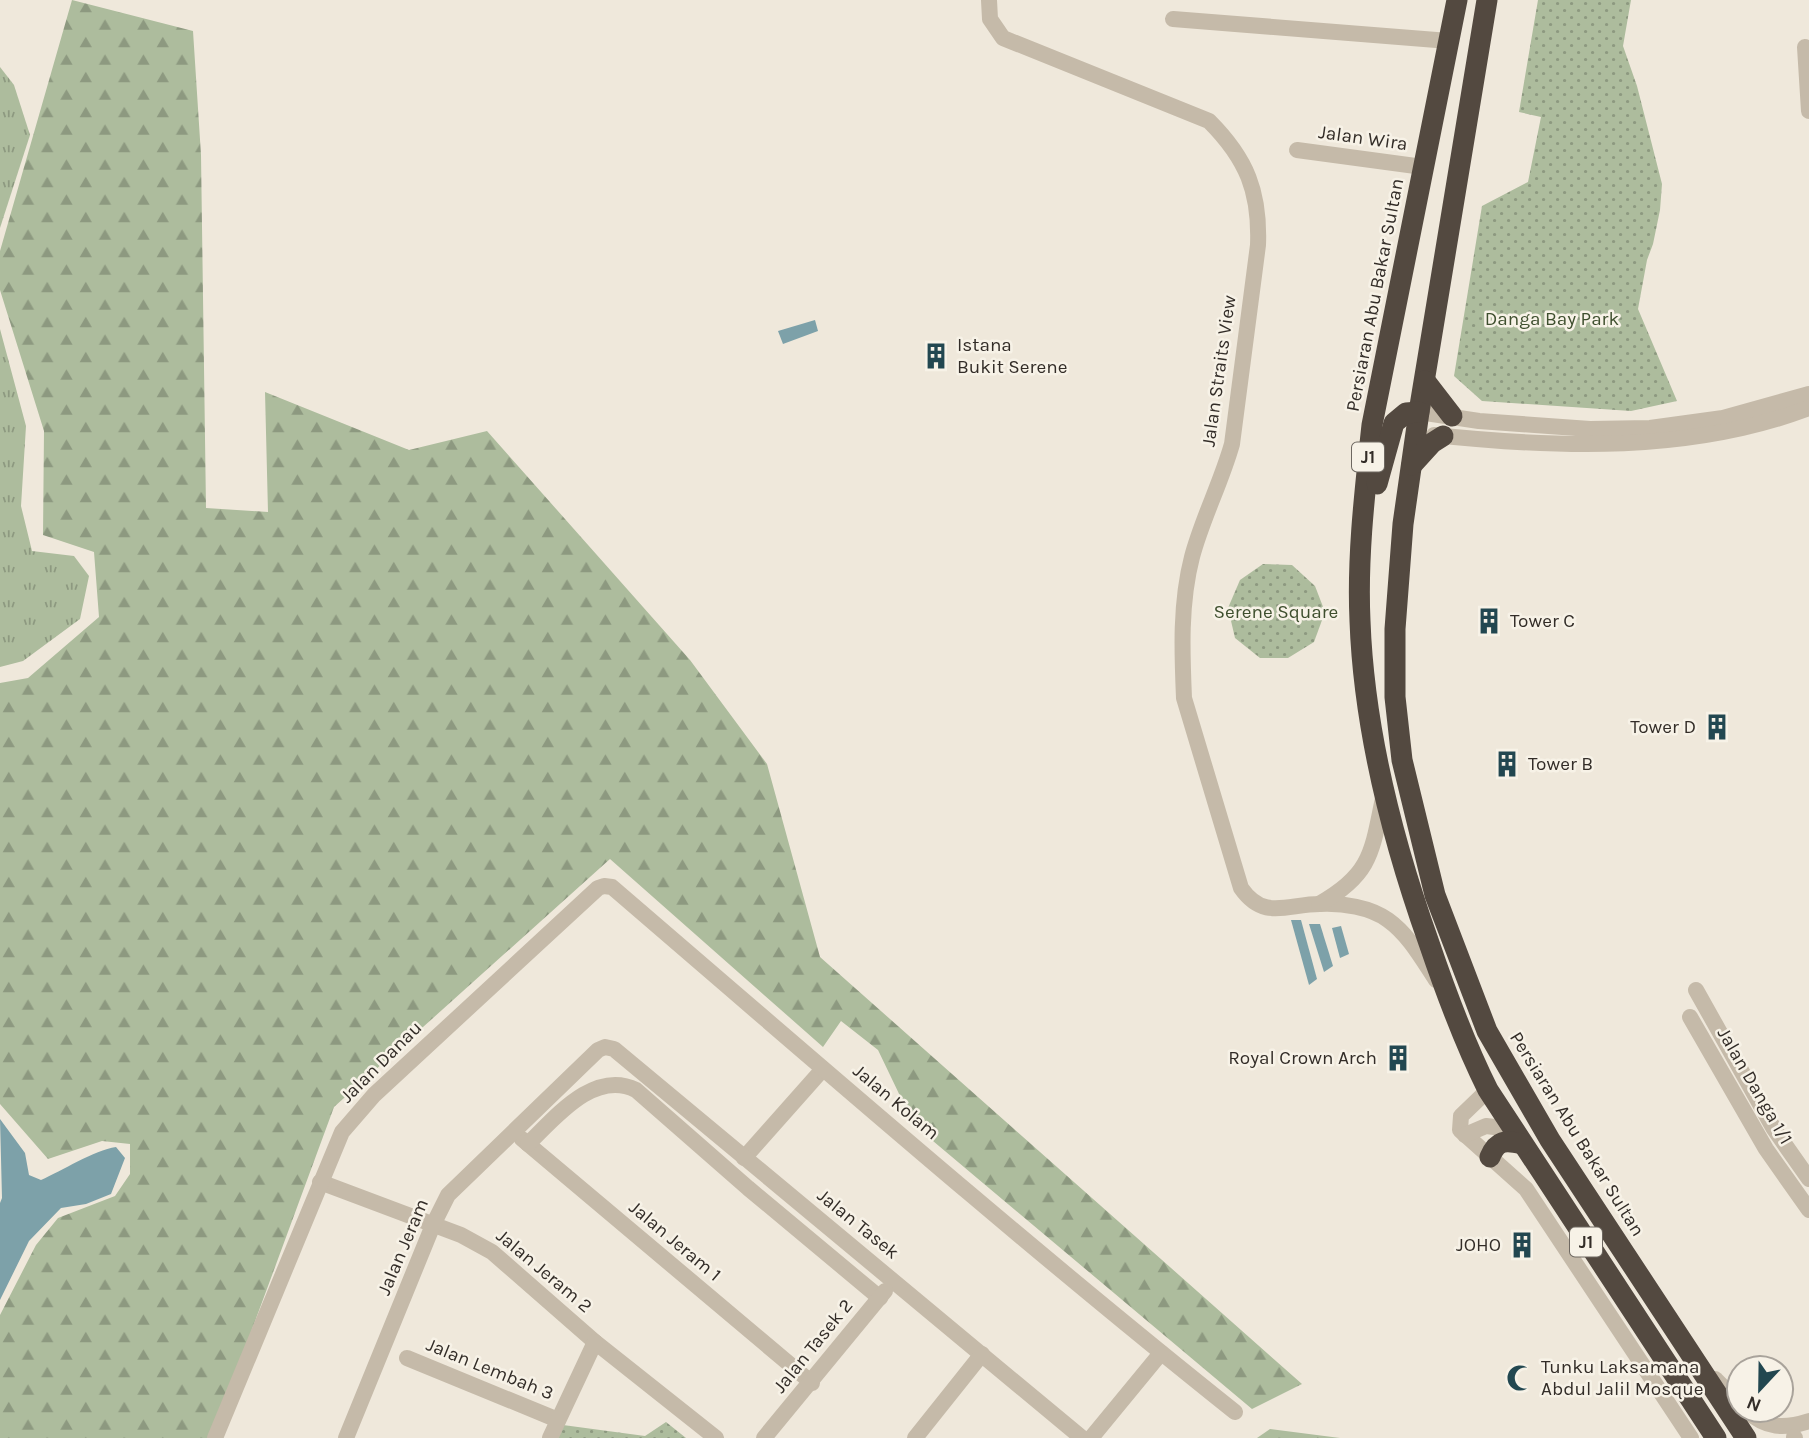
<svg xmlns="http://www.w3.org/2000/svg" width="1809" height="1438" font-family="Karla,sans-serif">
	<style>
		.grass { fill: url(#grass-tufts) }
		.forest { fill: url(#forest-firs) }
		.park { fill: url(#park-dots) }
		.water { fill: #7da1a9 }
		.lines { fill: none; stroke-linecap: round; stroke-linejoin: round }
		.minor { stroke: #c5baa9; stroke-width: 16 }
		.highway { stroke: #534940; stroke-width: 21 }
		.labels { text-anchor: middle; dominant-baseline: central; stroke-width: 5; stroke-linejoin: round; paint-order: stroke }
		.shield { fill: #f7f2e7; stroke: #6e6861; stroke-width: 2 }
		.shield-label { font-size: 18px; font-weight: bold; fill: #332d28 }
		.street-label { font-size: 19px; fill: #332d28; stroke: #f7f2e7 }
		.park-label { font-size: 19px; fill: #3e4f2e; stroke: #f7f2e7 }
		.poi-label { font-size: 19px; fill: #332d28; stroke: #f7f2e7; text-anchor: start }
	</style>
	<defs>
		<pattern id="grass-tufts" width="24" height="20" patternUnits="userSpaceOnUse" patternTransform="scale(1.75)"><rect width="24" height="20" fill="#adbc9d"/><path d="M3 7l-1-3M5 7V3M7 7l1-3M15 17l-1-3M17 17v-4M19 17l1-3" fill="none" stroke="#8d9980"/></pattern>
		<pattern id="forest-firs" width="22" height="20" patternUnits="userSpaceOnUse" patternTransform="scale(1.75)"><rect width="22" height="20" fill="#adbc9d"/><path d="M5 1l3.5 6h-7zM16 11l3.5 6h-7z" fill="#8d9980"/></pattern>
		<pattern id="park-dots" width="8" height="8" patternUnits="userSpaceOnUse" patternTransform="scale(1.75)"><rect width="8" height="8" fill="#adbc9d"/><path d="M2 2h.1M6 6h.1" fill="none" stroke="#8d9980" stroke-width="1.8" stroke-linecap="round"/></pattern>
	</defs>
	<rect width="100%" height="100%" fill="#efe8db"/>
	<g class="grass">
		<polygon points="0,67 14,85 30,135 0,228"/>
		<polygon points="0,329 26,426 21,506 32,551 74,556 89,576 80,619 23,661 0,667"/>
	</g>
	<g class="forest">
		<polygon points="72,0 193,31 201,155 206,508 268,512 265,392 409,450 487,431 690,660 767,764 820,957 1302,1384 1252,1409 914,1125 878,1050 841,1021 823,1047 610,859 334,1107 212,1438 0,1438 0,1315 36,1245 58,1218 115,1196 130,1174 130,1144 102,1141 48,1159 0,1104 0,683 28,678 99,617 94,552 43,535 44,431 0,290 0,251"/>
		<polygon points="1270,1429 1340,1438 1257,1438"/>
	</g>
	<g class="park">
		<polygon points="1538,0 1631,0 1623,46 1637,86 1662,184 1660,210 1653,244 1647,260 1638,309 1677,401 1631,411 1482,401 1454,376 1482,206 1528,182 1541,117 1519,112"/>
		<polygon points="1263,564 1292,565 1315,586 1325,612 1314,642 1288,658 1260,658 1235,638 1228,608 1240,580"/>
		<polygon points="666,1422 686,1438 558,1438 563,1425 645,1436"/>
	</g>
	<g class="water">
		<polygon points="815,320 818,331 783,344 778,331"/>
		<polygon points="1291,920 1301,920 1317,979 1309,985"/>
		<polygon points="1309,924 1320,924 1333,966 1324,972"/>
		<polygon points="1341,926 1349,954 1340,958 1332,928"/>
		<path d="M0 1119 25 1153 29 1175 41 1180C62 1171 94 1150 116 1147L125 1158 111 1194 86 1204 61 1208 29 1241 0 1300V1203L2 1198Z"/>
	</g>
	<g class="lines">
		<g class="minor">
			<path d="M989 0 990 19 1003 38 1209 121C1247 159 1260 192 1258 245L1232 444C1221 483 1202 519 1192 557 1180 603 1182 652 1184 698L1241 888C1264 921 1287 904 1320 904 1343 903 1370 907 1388 920 1409 935 1422 959 1436 980"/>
			<polyline points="1173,19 1449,41"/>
			<polyline points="1805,47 1809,111"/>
			<polyline points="1297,150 1423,167"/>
			<polyline points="1419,412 1479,421 1590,429 1650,428 1723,418 1809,394"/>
			<path d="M1434 435C1558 448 1691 453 1809 408"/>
			<path d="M1319 904C1371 875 1372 852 1383 798"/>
			<polyline points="1696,990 1774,1129 1809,1179"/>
			<polyline points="1690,1017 1766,1149 1809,1210"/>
			<polyline points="1488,1090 1461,1116 1460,1130 1526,1189 1691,1438"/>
			<polyline points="1465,1135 1486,1126 1511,1129"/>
			<polyline points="522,1139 812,1383"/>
			<path d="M528 1144C555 1118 594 1069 636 1090L748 1188 880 1298"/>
			<polyline points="744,1158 823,1069"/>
			<polyline points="320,1182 461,1235 492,1252 595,1342 716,1438"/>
			<polyline points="407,1358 558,1420"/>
			<polyline points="1715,1379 1739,1403"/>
			<path d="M1746 1410C1766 1429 1784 1429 1809 1421"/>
			<polyline points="1794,1437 1795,1438"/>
			<path d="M215 1438 342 1132 374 1095 598 888 604 886 612 887C818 1064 1023 1243 1235 1412"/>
			<polyline points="346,1438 433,1225 448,1195 598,1050 605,1047 614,1049 1082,1438"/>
			<polyline points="550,1438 595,1342"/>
			<polyline points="764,1438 885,1291"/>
			<polyline points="915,1438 982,1354"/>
			<polyline points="1091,1438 1161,1353"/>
		</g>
		<g class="highway">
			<path d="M1457 0 1372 425C1365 490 1357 556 1360 621 1364 731 1392 839 1429 943 1446 993 1464 1042 1488 1090L1716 1438"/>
			<polyline points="1487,0 1419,412 1403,524 1395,629 1395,697 1402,760 1435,895 1487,1031 1550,1140 1746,1438"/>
			<polyline points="1425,381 1452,416"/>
			<polyline points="1412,465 1432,443 1443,436"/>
			<polyline points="1377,484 1394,423 1406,413 1419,412"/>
			<path d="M1490 1157C1497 1140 1505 1140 1522 1144"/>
		</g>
	</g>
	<defs>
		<g id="building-bare" transform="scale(2.1)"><path d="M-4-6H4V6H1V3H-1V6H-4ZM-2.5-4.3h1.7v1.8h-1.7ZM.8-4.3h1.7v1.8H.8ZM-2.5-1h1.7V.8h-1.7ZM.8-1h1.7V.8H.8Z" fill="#224750" stroke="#f7f2e7" stroke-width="2.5" paint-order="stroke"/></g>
		<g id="mosque-bare" transform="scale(2.1)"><path d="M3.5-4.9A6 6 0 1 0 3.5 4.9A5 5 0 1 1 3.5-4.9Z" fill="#224750" stroke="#f7f2e7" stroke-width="2.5" paint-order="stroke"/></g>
	</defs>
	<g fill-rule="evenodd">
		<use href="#building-bare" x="936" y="356"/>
		<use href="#building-bare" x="1489" y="621"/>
		<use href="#building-bare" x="1717" y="727"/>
		<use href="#building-bare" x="1507" y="764"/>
		<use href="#building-bare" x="1398" y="1058"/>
		<use href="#building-bare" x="1522" y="1245"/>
		<use href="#mosque-bare" x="1520" y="1378"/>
	</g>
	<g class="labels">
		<g class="shield">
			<rect x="1352" y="442.5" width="32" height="29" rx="5"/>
			<rect x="1570" y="1227.5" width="32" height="29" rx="5"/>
		</g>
		<g class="shield-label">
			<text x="1368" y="457">J1</text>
			<text x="1586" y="1242">J1</text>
		</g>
		<g class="street-label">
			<text transform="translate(1363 138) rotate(8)">Jalan Wira</text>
			<text transform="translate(1375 295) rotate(-79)">Persiaran Abu Bakar Sultan</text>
			<text transform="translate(1219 371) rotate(-82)">Jalan Straits View</text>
			<text transform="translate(381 1062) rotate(-45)">Jalan Danau</text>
			<text transform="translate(1755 1086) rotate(60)">Jalan Danga 1/1</text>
			<text transform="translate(896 1102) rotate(40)">Jalan Kolam</text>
			<text transform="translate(1577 1134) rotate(58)">Persiaran Abu Bakar Sultan</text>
			<text transform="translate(858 1224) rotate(39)">Jalan Tasek</text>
			<text transform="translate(675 1241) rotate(40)">Jalan Jeram 1</text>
			<text transform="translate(403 1247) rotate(-67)">Jalan Jeram</text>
			<text transform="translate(544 1271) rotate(40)">Jalan Jeram 2</text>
			<text transform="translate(813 1346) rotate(-51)">Jalan Tasek 2</text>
			<text transform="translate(490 1369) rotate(22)">Jalan Lembah 3</text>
		</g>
		<g class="park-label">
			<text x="1552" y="319">Danga Bay Park</text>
			<text x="1276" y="612">Serene Square</text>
		</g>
		<g class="poi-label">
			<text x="957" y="345">Istana<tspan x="957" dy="22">Bukit Serene</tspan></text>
			<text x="1510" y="621">Tower C</text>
			<text x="1696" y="727" text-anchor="end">Tower D</text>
			<text x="1528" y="764">Tower B</text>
			<text x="1377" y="1058" text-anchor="end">Royal Crown Arch</text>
			<text x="1501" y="1245" text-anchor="end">JOHO</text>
			<text x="1541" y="1367">Tunku Laksamana<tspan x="1541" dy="22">Abdul Jalil Mosque</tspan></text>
		</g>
	</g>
	<g transform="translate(1760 1389) rotate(202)"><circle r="33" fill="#f7f2e7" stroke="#a9a39b" stroke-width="2"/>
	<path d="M0-5L12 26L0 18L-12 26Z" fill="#224750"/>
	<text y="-10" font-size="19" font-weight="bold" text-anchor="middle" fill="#332d28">N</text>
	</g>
</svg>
